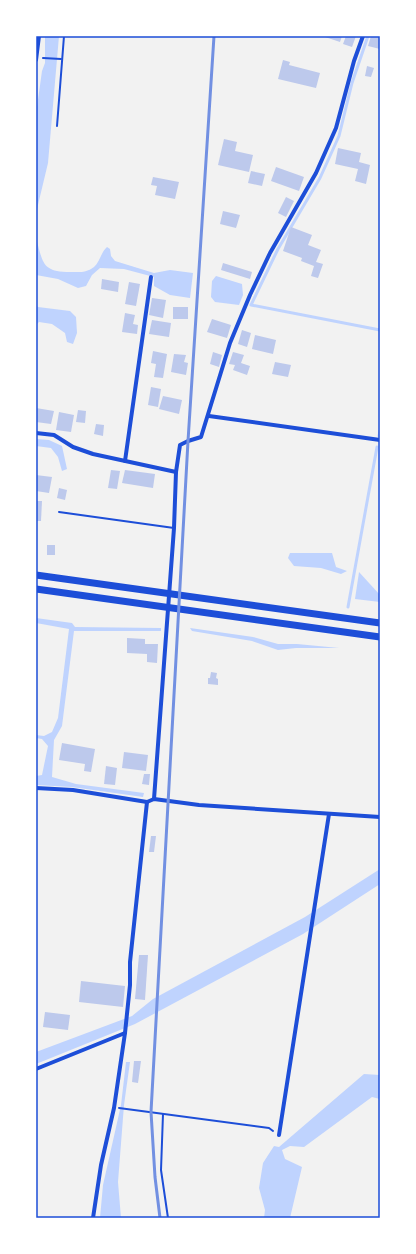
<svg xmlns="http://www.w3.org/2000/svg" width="416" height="1254" font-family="Poppins,sans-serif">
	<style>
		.water { fill: #bfd3fe }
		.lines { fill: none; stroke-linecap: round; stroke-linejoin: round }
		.stream { stroke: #bfd3fe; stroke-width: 3 }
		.building { fill: #bdc9ec }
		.path { stroke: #1d4ed8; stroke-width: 2 }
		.service { stroke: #1d4ed8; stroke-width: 2 }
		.minor { stroke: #1d4ed8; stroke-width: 4 }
		.trunk { stroke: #1d4ed8; stroke-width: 7 }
		.rail { stroke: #7290e2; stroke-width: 3 }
		.neatline { fill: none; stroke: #1d4ed8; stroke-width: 1.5 }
	</style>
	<rect width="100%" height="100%" fill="#f2f2f2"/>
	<g class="water">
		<polygon points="45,36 59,36 48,163 37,209 36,234 36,114 42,71 45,63"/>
		<path d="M36 238C43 263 42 272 70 272 80 272 86 273 94 267 100 262 101 252 107 247L110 249 111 256 115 261 154 273 170 270 193 273 190 298 170 295 154 286V277L124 269 100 268 92 275 86 286 78 288 58 279 36 275Z"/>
		<polygon points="216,276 242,284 243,295 239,305 215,302 211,297 212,281"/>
		<polygon points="36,305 38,307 70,311 76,317 77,333 73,344 67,342 65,333 52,324 39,322 36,325"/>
		<polygon points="36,439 49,440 62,446 67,469 62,471 58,457 51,448 36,446"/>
		<polygon points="290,553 332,553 336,567 347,571 341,574 321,568 294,566 288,558"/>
		<polygon points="359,572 380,595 380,602 355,599"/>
		<polygon points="36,618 72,623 75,627 161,628 161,631 74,631 62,726 54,740 52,777 76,784 144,793 143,797 72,787 36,785 36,776 42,775 48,746 42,739 36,738 36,735 44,736 52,732 58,718 69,629 36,623"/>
		<polygon points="190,628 253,637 278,644 297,644 339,648 296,648 278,650 252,641 192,631"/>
		<polygon points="380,869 380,884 303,934 135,1024 36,1064 36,1052 132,1016 153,999 305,917"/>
		<polygon points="126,1062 130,1062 124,1105 118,1182 121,1218 100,1218 103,1185 121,1105"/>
		<polygon points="364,1074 380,1075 380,1099 372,1097 304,1147 290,1146 282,1150 285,1159 302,1167 290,1218 264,1218 265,1210 259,1188 263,1163 274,1146 279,1147"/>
	</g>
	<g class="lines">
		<g class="stream">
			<polyline points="368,36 352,83 339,136 320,178 278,249 251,305 380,330"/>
			<polyline points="379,436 380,431"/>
			<polyline points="348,607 377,447"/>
		</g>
	</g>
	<g class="building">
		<polygon points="322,36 342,36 340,42"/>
		<polygon points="346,36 356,36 352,47 343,44"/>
		<polygon points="371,36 380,36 380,49 368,46"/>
		<polygon points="283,60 290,62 289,65 320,73 316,88 278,79"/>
		<polygon points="367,66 374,68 371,77 365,76"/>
		<polygon points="224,139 237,142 235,151 253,155 249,172 218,165"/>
		<polygon points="338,148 361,153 359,162 370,165 366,184 355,181 358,169 335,164"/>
		<polygon points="276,167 304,177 299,191 271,181"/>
		<polygon points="251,171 265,174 262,186 248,183"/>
		<polygon points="153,177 179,182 175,199 155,195 157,186 151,185"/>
		<polygon points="286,197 294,201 286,217 278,213"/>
		<polygon points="223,211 240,215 236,228 220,224"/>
		<polygon points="291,227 312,235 308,245 321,250 316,262 323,264 318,278 311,276 314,266 301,261 302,258 283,251"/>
		<polygon points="223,263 252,272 250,279 221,270"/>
		<polygon points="102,279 119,282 118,292 101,289"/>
		<polygon points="129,282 140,284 136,306 125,304"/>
		<polygon points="152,298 166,300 163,318 149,315"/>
		<rect x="173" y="307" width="15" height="12"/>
		<polygon points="125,313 135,315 133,324 138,325 137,334 122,332"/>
		<polygon points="212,319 231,325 227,338 207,332"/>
		<polygon points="152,320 171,323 169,337 149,334"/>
		<polygon points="242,330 251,333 247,347 238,344"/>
		<polygon points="255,335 276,340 273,354 252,349"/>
		<polygon points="153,351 167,354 163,378 154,377 156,364 151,363"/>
		<polygon points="213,352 222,355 219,367 210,364"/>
		<polygon points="233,352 244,355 241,363 250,366 247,375 233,370 235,365 229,364"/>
		<polygon points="174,354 186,355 184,362 188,363 186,375 171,372"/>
		<polygon points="275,362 291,365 288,377 272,374"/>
		<polygon points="151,387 161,389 158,407 148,405"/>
		<polygon points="163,396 182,400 179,414 159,409"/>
		<polygon points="36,408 54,411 51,424 36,422"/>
		<polygon points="78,410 86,411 85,423 76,422"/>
		<polygon points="59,412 74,415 71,432 56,430"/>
		<polygon points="96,424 104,425 103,436 94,434"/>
		<polygon points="111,470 120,471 117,489 108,488"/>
		<polygon points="125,470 155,474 153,488 122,483"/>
		<polygon points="36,475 52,477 49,493 36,491"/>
		<polygon points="59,488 67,490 65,500 57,498"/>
		<polygon points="36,501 42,501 41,521 36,521"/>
		<rect x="47" y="545" width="8" height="10"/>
		<polygon points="127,638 145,639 145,644 158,644 157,663 147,662 147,654 127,653"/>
		<polygon points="211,672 217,673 216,678 218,679 218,685 208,684 208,678 210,678"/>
		<polygon points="62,743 95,749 91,772 84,771 85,764 59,760"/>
		<polygon points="124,752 148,755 146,771 122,768"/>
		<polygon points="106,766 117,768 115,785 104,784"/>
		<polygon points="144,774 150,774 149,785 142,784"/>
		<polygon points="151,836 156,836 154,852 149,852"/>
		<polygon points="139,955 148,955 145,1000 135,999"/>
		<polygon points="81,981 125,986 123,1007 79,1002"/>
		<polygon points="45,1012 70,1015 68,1030 43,1027"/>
		<polygon points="134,1061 141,1061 138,1083 132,1082"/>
	</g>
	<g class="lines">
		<g class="path">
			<polyline points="43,58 61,59"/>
			<polyline points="57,126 64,36"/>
			<polyline points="119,1108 269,1128 273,1131"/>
			<polyline points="163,1114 161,1170 168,1218"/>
		</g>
		<polyline class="service" points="59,512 174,528"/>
		<g class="minor">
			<polyline points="36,60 39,36"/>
			<polyline points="209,416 380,440"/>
			<polyline points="36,433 54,435 73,447 93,454 176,472"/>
			<polyline points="125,461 151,277"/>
			<polyline points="36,788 73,790 147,802 154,799 199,805 380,817"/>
			<polyline points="154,799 174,528 176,472 180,445 188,441 201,437 230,343 250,295 270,253 316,173 336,128 354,61 363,36"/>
			<polyline points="36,1069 125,1033"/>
			<polyline points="279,1135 329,814"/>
			<polyline points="93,1218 101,1165 114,1108 125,1033 130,985 130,962 147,802"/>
		</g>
		<g class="trunk">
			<polyline points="36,575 380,623"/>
			<polyline points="36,589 380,637"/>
		</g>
		<polyline class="rail" points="160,1218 155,1177 151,1112 188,441 214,36"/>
	</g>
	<rect width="416" height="1254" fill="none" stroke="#ffffff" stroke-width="74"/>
	<rect x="37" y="37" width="342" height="1180" class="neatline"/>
</svg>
